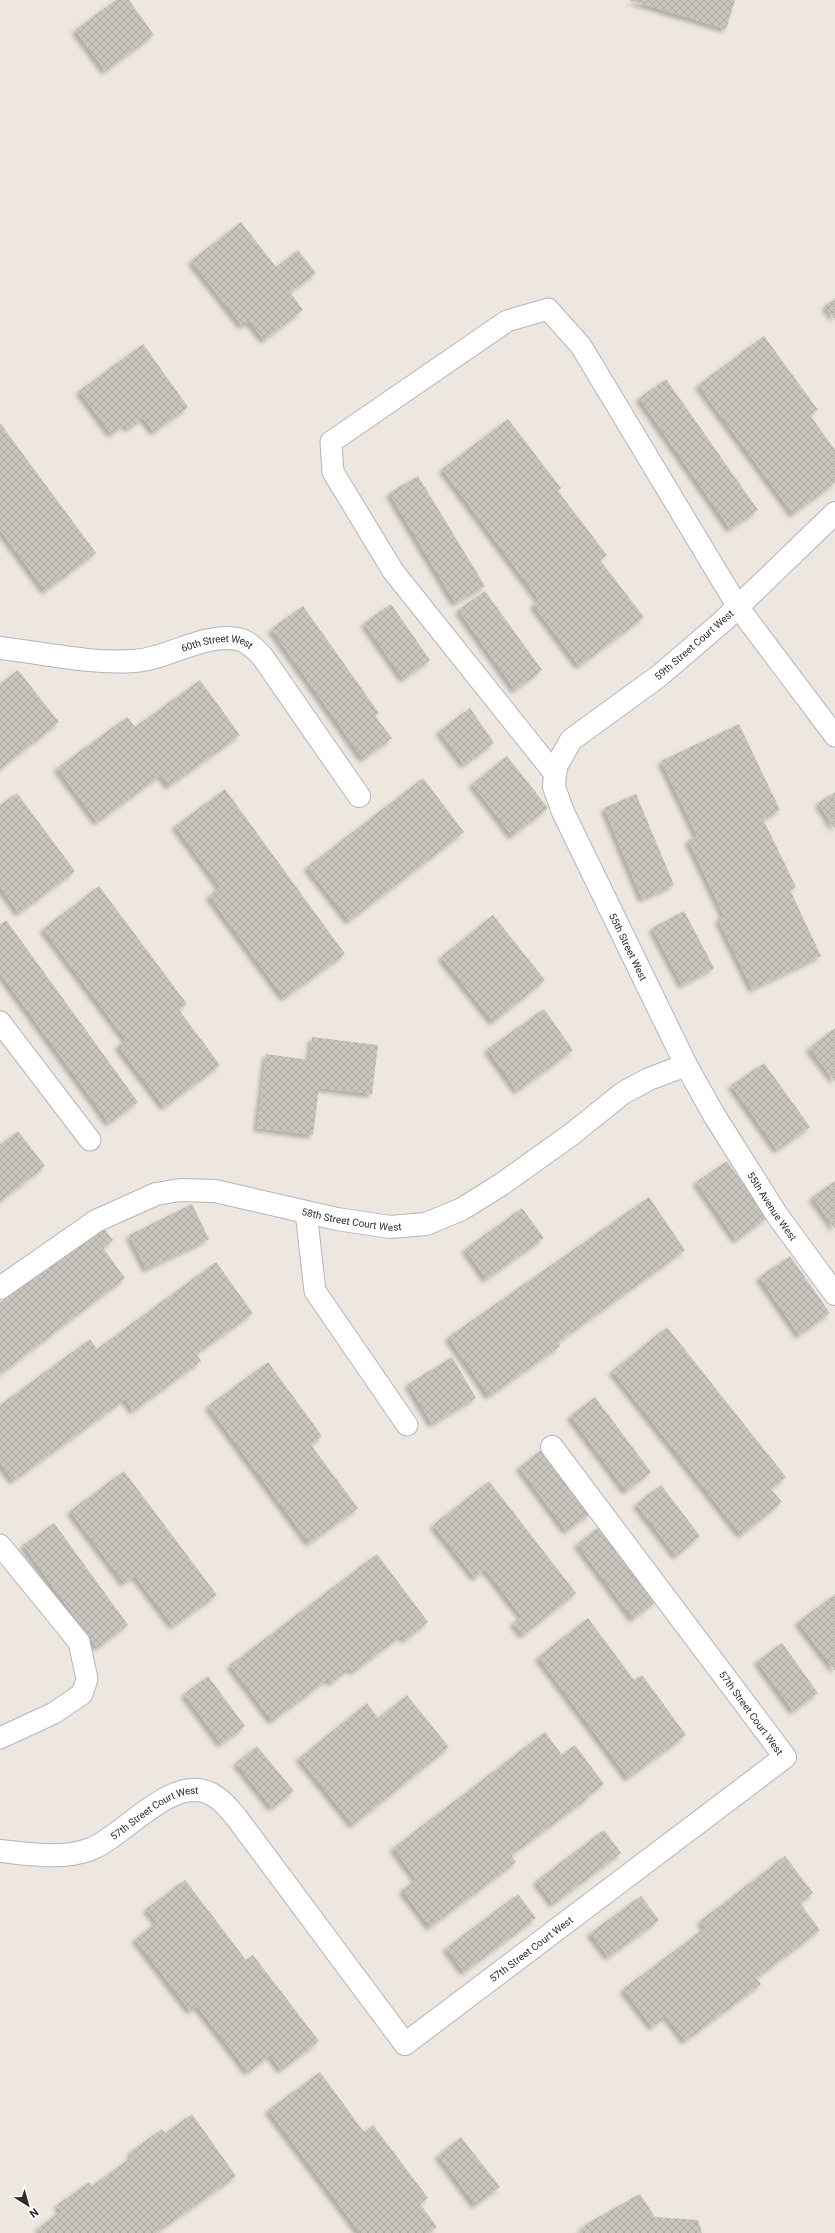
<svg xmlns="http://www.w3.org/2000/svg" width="835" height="2233" font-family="Roboto,sans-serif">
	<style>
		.building { fill: url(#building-cross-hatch); filter: url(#shadow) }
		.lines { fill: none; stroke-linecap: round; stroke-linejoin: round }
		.service-casing { stroke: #b2b4bf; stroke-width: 23 }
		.minor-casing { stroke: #b2b4bf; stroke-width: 24 }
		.service { stroke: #fff; stroke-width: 21 }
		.minor { stroke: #fff; stroke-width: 22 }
		.labels { text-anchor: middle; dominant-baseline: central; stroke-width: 3; stroke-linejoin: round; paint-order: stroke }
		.street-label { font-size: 10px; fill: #2c2c2c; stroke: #fff }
	</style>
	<defs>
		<pattern id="building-cross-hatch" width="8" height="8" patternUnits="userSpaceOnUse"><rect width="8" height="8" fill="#c9c5bd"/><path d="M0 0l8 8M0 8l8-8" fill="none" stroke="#ada9a3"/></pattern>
		<filter id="shadow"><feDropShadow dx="-3.5" dy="3.5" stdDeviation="2" flood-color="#0004"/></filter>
	</defs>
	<rect width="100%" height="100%" fill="#ede7df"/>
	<g class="building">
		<polygon points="116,0 129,0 154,35 105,71 75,30"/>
		<polygon points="629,0 735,0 726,29"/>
		<polygon points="241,222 276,267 298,250 316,273 290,292 303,310 264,340 249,321 242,326 191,261"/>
		<polygon points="835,298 835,320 825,306"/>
		<polygon points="764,336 818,410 810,415 835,450 835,483 793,514 698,385"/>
		<polygon points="143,344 188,407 154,432 143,418 128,429 125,424 111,434 79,391"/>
		<polygon points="666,379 758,510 730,529 639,398"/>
		<polygon points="508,419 561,488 558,491 607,555 600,560 644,617 579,666 533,605 539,600 442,469"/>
		<polygon points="0,423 96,553 45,591 0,530"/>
		<polygon points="418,476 485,586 455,603 389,493"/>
		<polygon points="485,591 542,670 515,690 458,610"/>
		<polygon points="391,604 430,660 403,679 364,623"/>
		<polygon points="303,606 379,713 375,716 392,738 363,759 271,629"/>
		<polygon points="18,670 59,722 0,769 0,684"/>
		<polygon points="200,680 240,735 169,786 161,775 97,822 57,768 127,717 135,727"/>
		<polygon points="470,708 494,743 464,765 439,731"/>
		<polygon points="739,724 780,810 763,819 796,887 790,890 821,956 752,989 718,919 724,916 688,840 697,836 661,761"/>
		<polygon points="507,756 548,808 512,836 472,784"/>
		<polygon points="423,778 464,832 349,921 307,867"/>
		<polygon points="225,789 345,954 284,998 209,896 220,887 175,826"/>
		<polygon points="835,792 835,829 818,803"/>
		<polygon points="17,793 75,871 19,913 0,887 0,805"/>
		<polygon points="636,794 674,885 642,899 604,808"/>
		<polygon points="99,886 187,1004 179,1010 220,1065 164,1107 118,1046 126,1040 43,929"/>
		<polygon points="684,911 714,968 682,985 652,928"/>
		<polygon points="493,915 545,980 493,1022 441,957"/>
		<polygon points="6,920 138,1102 109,1123 0,973 0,925"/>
		<polygon points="544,1009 573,1050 517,1091 487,1049"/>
		<polygon points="835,1028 835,1082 809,1048"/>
		<polygon points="312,1037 378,1045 372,1094 319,1088 313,1135 257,1128 266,1054 309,1060"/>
		<polygon points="764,1063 810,1127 777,1150 731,1085"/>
		<polygon points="18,1131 45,1166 0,1201 0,1145"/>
		<polygon points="727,1161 767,1218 736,1240 696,1182"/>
		<polygon points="835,1181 835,1229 812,1197"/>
		<polygon points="649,1197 685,1250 558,1342 560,1346 489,1396 448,1337"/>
		<polygon points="192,1204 209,1239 146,1269 129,1235"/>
		<polygon points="522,1208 544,1238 486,1279 465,1249"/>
		<polygon points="100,1224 113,1240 103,1248 125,1278 0,1374 0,1303 72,1248"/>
		<polygon points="790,1256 830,1313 799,1335 759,1277"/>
		<polygon points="216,1262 253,1313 196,1354 201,1361 133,1411 125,1399 13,1481 0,1463 0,1405 90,1339 97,1349"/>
		<polygon points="667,1327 786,1477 771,1489 782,1502 741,1535 612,1371"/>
		<polygon points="452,1357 476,1398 432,1424 408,1384"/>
		<polygon points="268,1362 322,1436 311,1445 358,1508 309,1543 208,1406"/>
		<polygon points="595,1397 651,1472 626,1491 570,1416"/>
		<polygon points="544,1448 591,1513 566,1531 519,1467"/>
		<polygon points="124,1471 217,1595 173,1626 135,1576 124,1583 70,1511"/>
		<polygon points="489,1481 576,1593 523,1635 513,1623 522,1617 485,1569 475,1578 433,1525"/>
		<polygon points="661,1485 700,1536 676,1556 636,1504"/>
		<polygon points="54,1523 128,1625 97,1648 23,1545"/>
		<polygon points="600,1526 657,1600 633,1619 577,1544"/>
		<polygon points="377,1554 428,1622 405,1640 402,1635 353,1672 350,1668 331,1683 328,1679 272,1721 230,1665"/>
		<polygon points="835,1594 835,1671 798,1622"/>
		<polygon points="588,1618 634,1680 642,1675 686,1735 628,1778 538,1657"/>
		<polygon points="782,1643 818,1693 793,1711 757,1661"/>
		<polygon points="208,1676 245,1726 221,1744 184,1694"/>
		<polygon points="407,1695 449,1747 353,1825 299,1758 367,1703 378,1718"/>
		<polygon points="545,1732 562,1755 575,1745 604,1784 587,1796 588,1798 511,1855 516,1862 430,1927 402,1890 416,1879 393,1848"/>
		<polygon points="257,1746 294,1791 272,1808 236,1763"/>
		<polygon points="604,1830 621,1853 553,1904 536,1881"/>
		<polygon points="785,1856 813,1893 800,1903 820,1930 756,1978 761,1984 685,2041 666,2016 652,2027 623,1989 705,1928 700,1921"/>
		<polygon points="185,1880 246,1960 253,1955 319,2041 281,2070 270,2055 248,2072 197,2006 190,2011 135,1939 157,1922 146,1909"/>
		<polygon points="518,1894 536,1918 464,1972 446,1948"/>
		<polygon points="641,1896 659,1920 608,1957 590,1933"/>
		<polygon points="320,2072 364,2132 373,2125 428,2198 420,2204 437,2227 429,2233 360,2233 268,2110"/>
		<polygon points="192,2114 236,2176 156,2233 42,2233 38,2228 61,2211 57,2205 89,2182 92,2186 133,2156 130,2152 162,2129 165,2133"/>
		<polygon points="461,2137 500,2187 475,2205 438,2155"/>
		<polygon points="640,2194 655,2217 698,2220 702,2233 579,2233 586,2224"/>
	</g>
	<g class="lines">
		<g class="service-casing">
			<g id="service">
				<polyline points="555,774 393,571 333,472 331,442 507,321 548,309 581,346 738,607 835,736"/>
				<polyline points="0,1022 90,1140"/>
				<polyline points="306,1212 315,1291 407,1425"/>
				<polyline points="0,1545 79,1642 87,1679 82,1694 54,1713 0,1738"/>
			</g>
		</g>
		<g class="minor-casing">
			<g id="minor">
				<path id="s1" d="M835 513 722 622 659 676 571 740 557 765 555 774 554 787 563 812 686 1065 714 1115 777 1215 835 1294"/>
				<path id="s2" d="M0 648C44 653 89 664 134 661 168 659 202 633 237 639 247 640 255 649 262 656L359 796"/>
				<path id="s3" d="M0 1288 96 1221 156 1194 180 1190 215 1191 337 1219 390 1227 426 1224 462 1209 502 1184 572 1134 623 1093 649 1079 686 1065"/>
				<path id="s4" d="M0 1851C29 1854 63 1860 91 1849 126 1835 177 1768 216 1797 224 1802 230 1810 236 1817L405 2044 785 1757 552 1447"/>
			</g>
		</g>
		<use href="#service" class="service"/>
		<use href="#minor" class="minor"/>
	</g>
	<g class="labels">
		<g class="street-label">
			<text transform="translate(694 645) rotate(-41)">59th Street Court West</text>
			<text stroke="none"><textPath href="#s2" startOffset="221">60th Street West</textPath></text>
			<text stroke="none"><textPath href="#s1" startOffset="576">55th Street West</textPath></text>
			<text stroke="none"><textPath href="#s1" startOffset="873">55th Avenue West</textPath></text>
			<text stroke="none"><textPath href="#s3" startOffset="382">58th Street Court West</textPath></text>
			<text transform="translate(751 1713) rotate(54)">57th Street Court West</text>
			<text stroke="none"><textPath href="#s4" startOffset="166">57th Street Court West</textPath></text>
			<text stroke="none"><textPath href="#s4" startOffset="705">57th Street Court West</textPath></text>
		</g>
	</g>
	<g transform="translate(28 2205) rotate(143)" stroke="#ffffff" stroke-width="3" paint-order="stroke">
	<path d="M0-3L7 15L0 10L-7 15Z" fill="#2c2c2c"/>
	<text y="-6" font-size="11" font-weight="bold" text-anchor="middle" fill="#2c2c2c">N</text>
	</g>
</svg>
